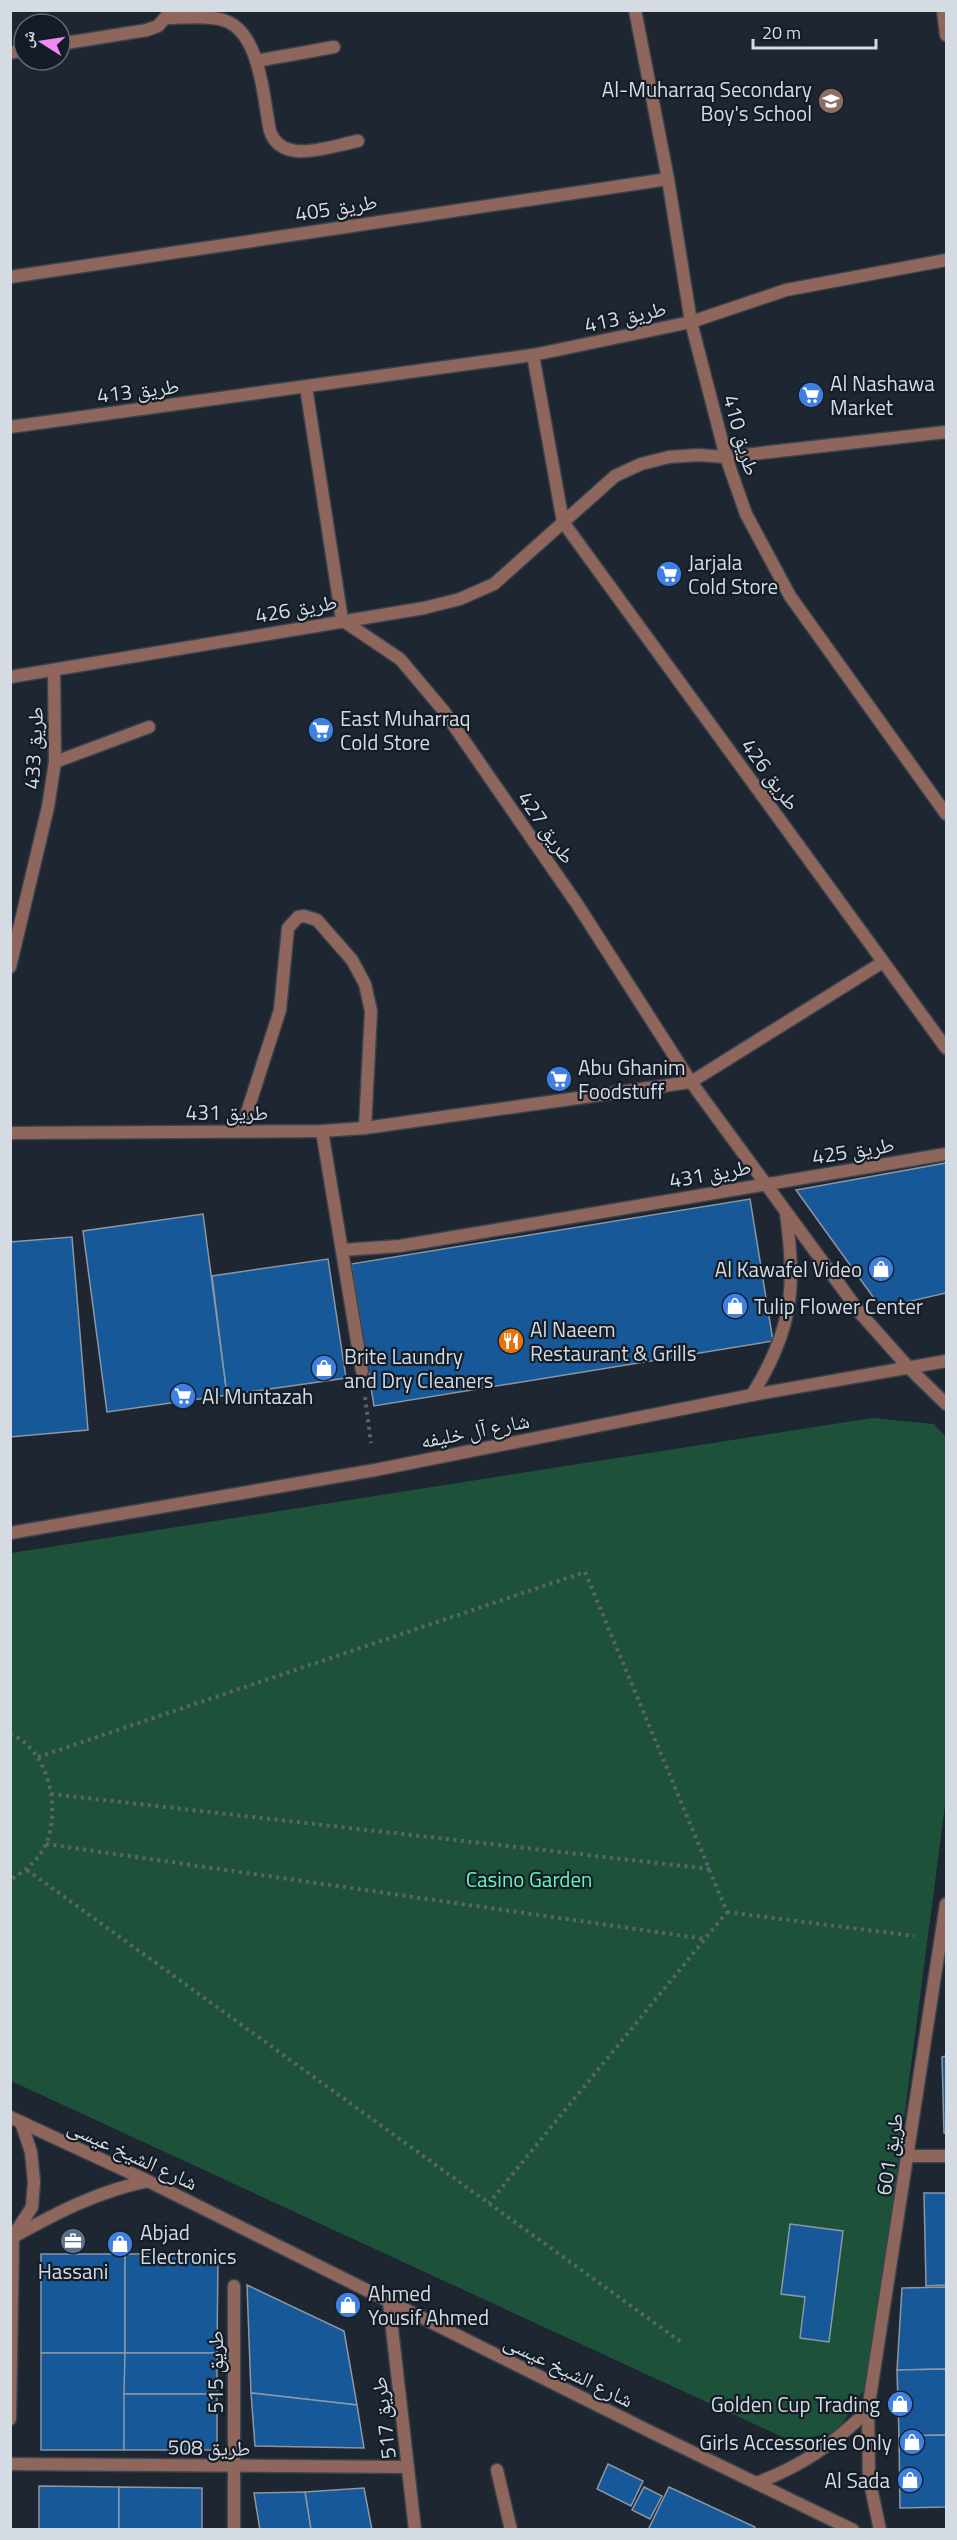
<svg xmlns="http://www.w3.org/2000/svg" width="957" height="2540" font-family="'Titillium Web','Noto Naskh Arabic',sans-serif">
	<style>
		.green { fill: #1d513a }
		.building { fill: #175898; stroke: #8b97a5; stroke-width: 1.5 }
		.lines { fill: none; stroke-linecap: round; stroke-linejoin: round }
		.service-casing { stroke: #3a434d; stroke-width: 15 }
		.minor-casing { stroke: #3a434d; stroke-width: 15 }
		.tertiary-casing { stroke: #3a434d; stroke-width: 15 }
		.path { stroke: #5b636d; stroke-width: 4; stroke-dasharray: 3 4.5; stroke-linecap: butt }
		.service { stroke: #8e665c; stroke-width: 12 }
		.minor { stroke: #8e665c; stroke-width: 12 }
		.tertiary { stroke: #8e665c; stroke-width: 12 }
		.labels { text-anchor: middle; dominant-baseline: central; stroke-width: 4.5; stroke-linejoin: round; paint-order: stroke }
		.poi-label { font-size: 21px; fill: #d4dbe2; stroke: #141d27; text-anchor: start }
		.street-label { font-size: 21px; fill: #d4dbe2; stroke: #141d27 }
		.park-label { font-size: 21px; fill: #68f5b7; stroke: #141d27 }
	</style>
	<rect width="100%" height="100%" fill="#1d2631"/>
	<polygon class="green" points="872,1418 934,1424 946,1437 946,1798 870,2380 837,2432 791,2441 11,2081 11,1553"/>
	<g class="building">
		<polygon points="946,1163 946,1293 881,1308 796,1190"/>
		<polygon points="750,1199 773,1341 374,1406 351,1264"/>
		<polygon points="203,1214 227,1395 107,1412 83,1231"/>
		<polygon points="72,1237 88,1430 10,1437 10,1242"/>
		<polygon points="328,1259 346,1378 227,1395 212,1276"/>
		<polygon points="946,2056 946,2133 944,2133 942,2057"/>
		<polygon points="924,2193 946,2193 946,2285 926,2286"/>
		<polygon points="790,2224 843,2231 829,2342 800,2338 805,2297 781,2294"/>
		<rect x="41" y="2254" width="84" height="99"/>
		<polygon points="125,2254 218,2254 217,2353 125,2353"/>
		<polygon points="247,2285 344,2331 357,2405 251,2393"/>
		<polygon points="946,2287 946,2369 897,2370 902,2288"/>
		<polygon points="41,2353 125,2353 124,2450 41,2450"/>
		<polygon points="125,2353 217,2353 217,2394 124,2394"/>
		<polygon points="946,2369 946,2435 899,2436 897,2370"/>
		<polygon points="251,2393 357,2405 364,2448 255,2446"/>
		<rect x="124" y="2394" width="93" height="56"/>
		<polygon points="946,2435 946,2507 900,2508 899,2436"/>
		<polygon points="608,2464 643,2481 631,2506 597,2489"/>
		<polygon points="39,2486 119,2487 119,2530 39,2530"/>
		<polygon points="119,2487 202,2488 202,2530 119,2530"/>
		<polygon points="644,2487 662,2496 650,2519 632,2510"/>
		<polygon points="669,2487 755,2527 753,2530 648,2530"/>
		<polygon points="364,2488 372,2530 311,2530 305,2492"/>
		<polygon points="305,2492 311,2530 260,2530 254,2493"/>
	</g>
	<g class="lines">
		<g class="service-casing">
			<g id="service">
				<polyline points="943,10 946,35"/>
				<path d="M167 18C185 18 206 15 223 20 261 31 263 98 270 131 282 166 330 146 358 141"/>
				<polyline points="60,44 147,30 158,26 170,12"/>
				<polyline points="10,53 24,50"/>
				<polyline points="256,61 334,47"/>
				<polyline points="55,762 149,727"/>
				<polyline points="241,1131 280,1010 288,928 298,917 304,916 317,920 352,960 365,984 371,1011 365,1128"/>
				<polyline points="497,2470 511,2530"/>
			</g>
		</g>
		<g class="minor-casing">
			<g id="minor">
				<polyline points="635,10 668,179 691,322 726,457 746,514 790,596 946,814"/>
				<polyline points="10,277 668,179"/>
				<polyline points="533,355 563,522 946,1048"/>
				<polyline points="306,387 342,620 400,659 443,710 577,904 691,1082 861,1314 909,1368"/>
				<polyline points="10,427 533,355 691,322 786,290 946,260"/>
				<polyline points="10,677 424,608 460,599 494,584 615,476 641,464 669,457 698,455 726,457 946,432"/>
				<polyline points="10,967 48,807 55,762 54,670"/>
				<polyline points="322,1131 362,1371"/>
				<polyline points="10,1133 322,1131 365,1128 691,1082 883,962"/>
				<polyline points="342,1250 400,1246 946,1154"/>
				<path d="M752 1395C793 1329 796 1288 786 1213"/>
				<polyline points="908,2156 946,2156"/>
				<path d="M15 2236C58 2212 99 2191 148 2181"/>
				<polyline points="234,2286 234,2530"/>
				<polyline points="389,2302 415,2530"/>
				<polyline points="10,2419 13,2236 32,2207 34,2182 31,2152 21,2122"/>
				<polyline points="10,2464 408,2467"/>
			</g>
		</g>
		<g class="tertiary-casing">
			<g id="tertiary">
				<polyline points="909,1368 946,1404"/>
				<polyline points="10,1533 375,1470 752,1395 946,1361"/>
				<polyline points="10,2117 148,2181 653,2433 853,2530"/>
				<path d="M756 2483C800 2467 834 2444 868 2410"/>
				<polyline points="880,2530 869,2478 868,2410 946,1904"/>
			</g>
		</g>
		<g class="path">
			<polyline points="365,1397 371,1443"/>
			<path d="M10 1734C49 1749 61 1809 46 1844 39 1860 25 1871 10 1880"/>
			<polyline points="38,1757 585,1572 727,1912 489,2203"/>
			<polyline points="51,1794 710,1869"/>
			<polyline points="46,1844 705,1939"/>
			<polyline points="27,1870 681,2342"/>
			<polyline points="727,1912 914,1936"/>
		</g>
		<use href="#service" class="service"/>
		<use href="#minor" class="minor"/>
		<use href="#tertiary" class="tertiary"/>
	</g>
	<defs>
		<g id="school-disc" transform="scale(1.35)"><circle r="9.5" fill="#8d6e63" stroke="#141d27"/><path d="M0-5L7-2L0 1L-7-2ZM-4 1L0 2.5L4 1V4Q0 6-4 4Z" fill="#fff"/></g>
		<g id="supermarket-disc" transform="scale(1.35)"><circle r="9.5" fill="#3f7fe0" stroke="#141d27"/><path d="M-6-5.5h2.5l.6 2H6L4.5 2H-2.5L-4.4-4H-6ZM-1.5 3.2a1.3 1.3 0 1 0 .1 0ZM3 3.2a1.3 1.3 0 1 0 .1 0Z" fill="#fff"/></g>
		<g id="shop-disc" transform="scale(1.35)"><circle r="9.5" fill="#3f7fe0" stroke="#141d27"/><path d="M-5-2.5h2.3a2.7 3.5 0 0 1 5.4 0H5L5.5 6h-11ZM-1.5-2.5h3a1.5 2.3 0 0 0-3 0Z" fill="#fff"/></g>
		<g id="restaurant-disc" transform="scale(1.35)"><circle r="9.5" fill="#e8710a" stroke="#141d27"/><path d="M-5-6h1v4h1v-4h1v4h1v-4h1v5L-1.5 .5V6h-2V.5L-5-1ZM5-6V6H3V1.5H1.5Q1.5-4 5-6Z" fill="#fff"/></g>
		<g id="office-disc" transform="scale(1.35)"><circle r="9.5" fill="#5c6f8a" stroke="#141d27"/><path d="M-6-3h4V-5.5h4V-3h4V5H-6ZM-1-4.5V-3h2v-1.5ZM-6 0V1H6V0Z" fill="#fff"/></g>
	</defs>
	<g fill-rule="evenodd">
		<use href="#school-disc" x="831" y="101"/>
		<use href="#supermarket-disc" x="811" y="395"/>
		<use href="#supermarket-disc" x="669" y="574"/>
		<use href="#supermarket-disc" x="321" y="730"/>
		<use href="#supermarket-disc" x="559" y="1079"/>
		<use href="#shop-disc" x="881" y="1269"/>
		<use href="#shop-disc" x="735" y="1306"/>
		<use href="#restaurant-disc" x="511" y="1341"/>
		<use href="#shop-disc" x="324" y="1368"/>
		<use href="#supermarket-disc" x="183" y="1396"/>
		<use href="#office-disc" x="73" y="2241"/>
		<use href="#shop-disc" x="120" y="2244"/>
		<use href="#shop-disc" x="348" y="2305"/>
		<use href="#shop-disc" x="900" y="2404"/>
		<use href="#shop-disc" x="912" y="2442"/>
		<use href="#shop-disc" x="910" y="2480"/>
	</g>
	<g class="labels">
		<g class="poi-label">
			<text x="812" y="89" text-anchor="end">Al-Muharraq Secondary<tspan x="812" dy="24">Boy's School</tspan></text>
			<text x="830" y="383">Al Nashawa<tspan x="830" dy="24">Market</tspan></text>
			<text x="688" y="562">Jarjala<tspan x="688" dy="24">Cold Store</tspan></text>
			<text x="340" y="718">East Muharraq<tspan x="340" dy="24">Cold Store</tspan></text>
			<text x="578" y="1067">Abu Ghanim<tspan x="578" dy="24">Foodstuff</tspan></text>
			<text x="862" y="1269" text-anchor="end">Al Kawafel Video</text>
			<text x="754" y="1306">Tulip Flower Center</text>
			<text x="530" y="1329">Al Naeem<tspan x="530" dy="24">Restaurant &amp; Grills</tspan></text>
			<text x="344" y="1356">Brite Laundry<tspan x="344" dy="24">and Dry Cleaners</tspan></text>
			<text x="202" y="1396">Al Muntazah</text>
			<text x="140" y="2232">Abjad<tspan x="140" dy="24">Electronics</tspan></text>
			<text x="73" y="2271" text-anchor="middle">Hassani</text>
			<text x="368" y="2293">Ahmed<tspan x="368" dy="24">Yousif Ahmed</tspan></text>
			<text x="880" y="2404" text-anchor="end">Golden Cup Trading</text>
			<text x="892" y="2442" text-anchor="end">Girls Accessories Only</text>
			<text x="890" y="2480" text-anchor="end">Al Sada</text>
		</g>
		<g class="street-label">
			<text transform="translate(336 207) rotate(-9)">طريق 405</text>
			<text transform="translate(625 316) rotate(-12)">طريق 413</text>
			<text transform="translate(138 390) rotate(-7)">طريق 413</text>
			<text transform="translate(742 435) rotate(74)">طريق 410</text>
			<text transform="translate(296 608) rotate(-10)">طريق 426</text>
			<text transform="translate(33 748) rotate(-87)">طريق 433</text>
			<text transform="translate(771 774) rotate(54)">طريق 426</text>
			<text transform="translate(547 827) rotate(55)">طريق 427</text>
			<text x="227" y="1112">طريق 431</text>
			<text transform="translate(853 1150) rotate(-9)">طريق 425</text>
			<text transform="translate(710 1173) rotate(-10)">طريق 431</text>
			<text transform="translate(475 1430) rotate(-11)">شارع آل خليفه</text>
			<text transform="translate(133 2154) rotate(25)">شارع الشيخ عيسى</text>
			<text transform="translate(889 2154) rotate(-81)">طريق 601</text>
			<text transform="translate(569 2370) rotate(26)">شارع الشيخ عيسى</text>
			<text transform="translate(215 2372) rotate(-90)">طريق 515</text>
			<text transform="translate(383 2418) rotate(-97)">طريق 517</text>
			<text transform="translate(209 2447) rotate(1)">طريق 508</text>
		</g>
		<g class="park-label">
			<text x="529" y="1879">Casino Garden</text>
		</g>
	</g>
	<rect width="957" height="2540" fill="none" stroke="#d4dbe2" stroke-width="24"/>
	<g transform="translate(42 42) rotate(282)"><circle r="28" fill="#141d27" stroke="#616972" stroke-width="1.5"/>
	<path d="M0-4.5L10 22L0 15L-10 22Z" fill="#f18af4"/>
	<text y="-9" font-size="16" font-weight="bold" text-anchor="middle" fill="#d4dbe2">ش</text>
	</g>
	<path d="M753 39v9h123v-9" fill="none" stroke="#d4dbe2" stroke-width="3"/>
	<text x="762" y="39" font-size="18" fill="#d4dbe2" stroke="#141d27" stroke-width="4.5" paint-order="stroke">20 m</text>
</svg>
